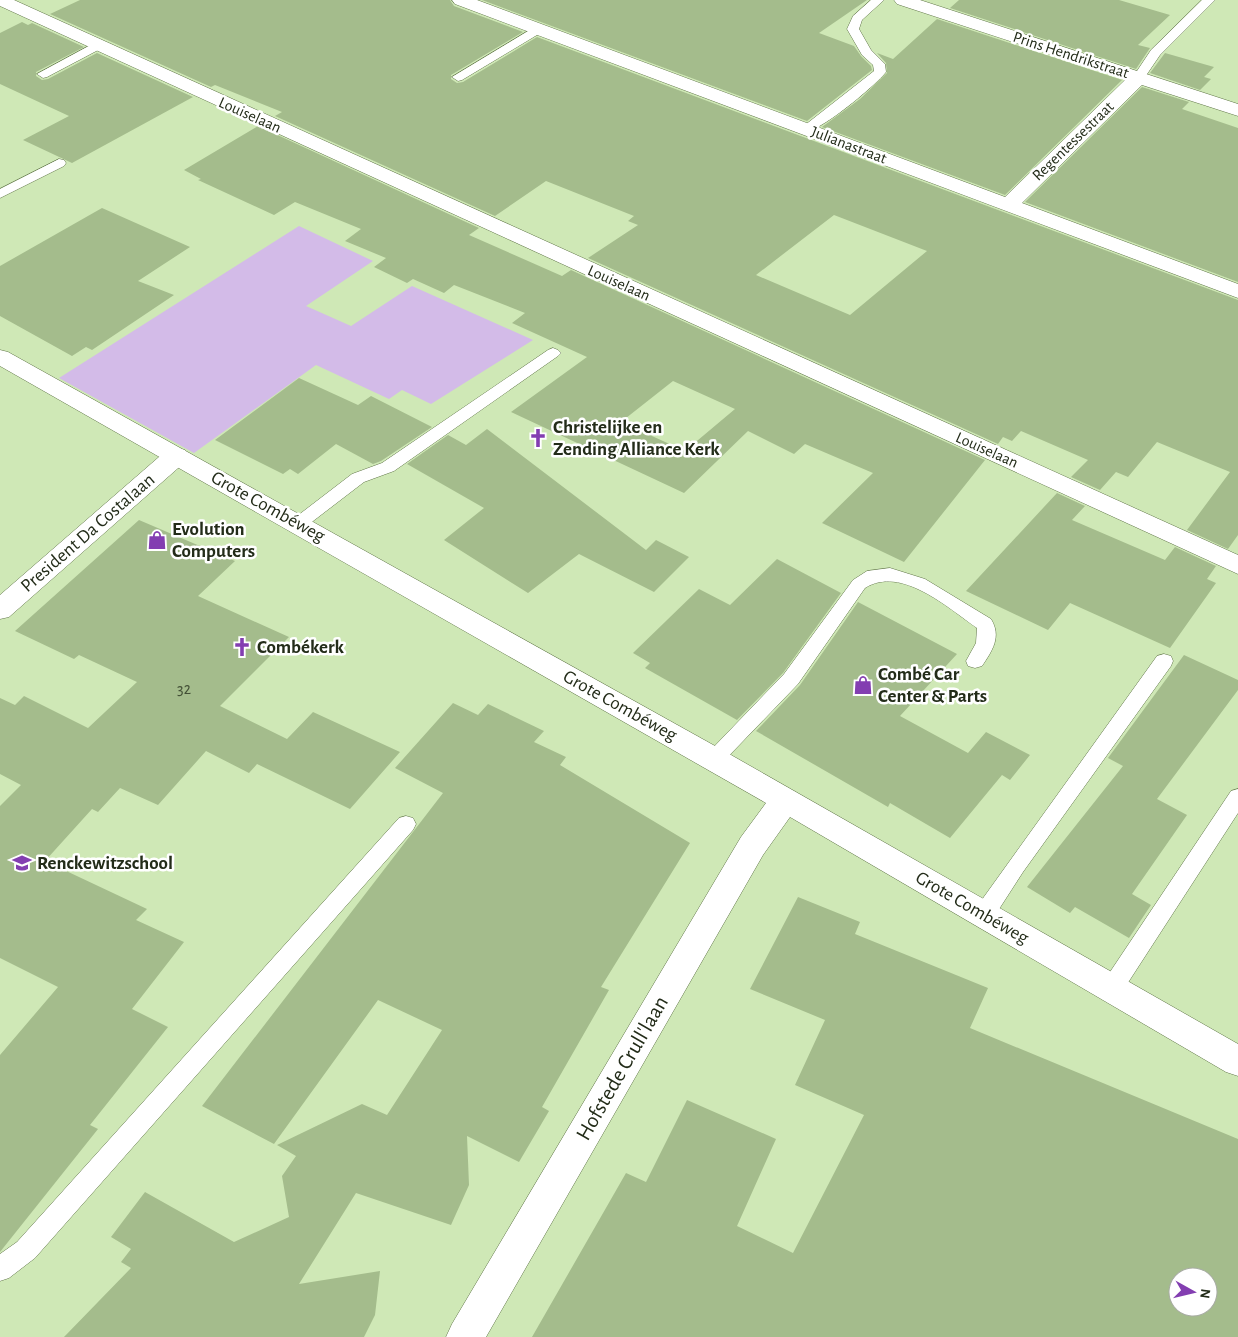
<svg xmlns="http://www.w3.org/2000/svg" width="1238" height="1337" font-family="'Alegreya Sans',sans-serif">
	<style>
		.green { fill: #d3bbe8 }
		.building { fill: #a4bc8c; fill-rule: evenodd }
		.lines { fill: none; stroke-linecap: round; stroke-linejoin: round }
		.service-casing { stroke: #607548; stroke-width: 1 }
		.minor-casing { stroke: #607548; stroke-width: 1 }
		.tertiary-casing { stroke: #607548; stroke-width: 1 }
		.service { fill: #fff; fill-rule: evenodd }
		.minor { fill: #fff; fill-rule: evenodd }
		.tertiary { fill: #fff; fill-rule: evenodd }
		.labels { text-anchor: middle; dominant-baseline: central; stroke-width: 5; stroke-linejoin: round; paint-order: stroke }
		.far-street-label { font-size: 16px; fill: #232c19; stroke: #fff }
		.number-label { font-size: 16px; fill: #435036 }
		.poi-label { font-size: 19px; font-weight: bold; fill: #232c19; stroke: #fff; text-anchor: start }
		.street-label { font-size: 19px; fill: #232c19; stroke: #fff }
		.near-street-label { font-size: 22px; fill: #232c19; stroke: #fff }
	</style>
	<rect width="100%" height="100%" fill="#cfe8b6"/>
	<polygon class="green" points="299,226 373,261 306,306 351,326 412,286 533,340 431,404 402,390 389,399 316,365 194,453 59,378"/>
	<g class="building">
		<path d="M80 0H450L454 6 523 32 451 75V79L457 83 463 82 537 37 1238 300V535L1228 549 1187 530 1230 472 1157 442 1128 477 1116 472 1100 490 1071 477 1088 460 1021 431 1012 441 1003 437 998 444 588 258 638 225 628 221 634 216 546 181 495 216 275 116 282 112 215 85 211 87 50 14ZM834 215 927 251 850 315 756 275Z"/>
		<polygon points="482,0 867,0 819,33 854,46 861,56 871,66 872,70 807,121"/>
		<polygon points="959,0 1119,0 1170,15 1138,45 1150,48 1136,69 950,8"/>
		<polygon points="937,19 1122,80 1005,195 822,127 860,99 887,73 886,63 877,53 893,59"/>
		<polygon points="22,22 28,25 32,23 84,47 36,72 36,76 42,80 48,79 97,53 193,97 72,163 23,140 69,116 0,84 0,33"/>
		<polygon points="1165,53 1214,67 1204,77 1211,79 1200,90 1150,73"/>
		<polygon points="1142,87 1189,102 1182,109 1238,128 1238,282 1025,202"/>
		<path d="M258 126 479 228 469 235 562 276 571 270 985 460 904 562 822 523 873 473 805 444 794 454 748 431 684 493 511 412 587 357 512 323 525 313 454 285 444 293 413 279 407 283 374 267 386 258 345 241 361 229 295 202 274 215 198 180 201 179 184 170ZM673 381 735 409 685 451 621 422Z"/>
		<polygon points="102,208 190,247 138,281 174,295 92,350 86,347 72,356 0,316 0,266"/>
		<polygon points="299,378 358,405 371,396 432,427 381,461 373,464 336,444 298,474 290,469 283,474 215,440"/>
		<polygon points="487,429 646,550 656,540 689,557 654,592 579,554 528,593 444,540 484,508 407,464 448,435 466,445"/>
		<polygon points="1057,493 1085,506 1072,520 1165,560 1175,547 1216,566 1207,579 1216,583 1170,648 1070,603 1048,630 966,591"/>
		<polygon points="139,520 235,561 198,596 289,637 220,706 287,739 313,712 400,752 350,809 257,764 249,773 206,751 158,805 120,788 98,812 92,809 45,861 147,909 136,920 184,942 132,1009 168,1027 90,1125 98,1129 0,1252 0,1055 58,987 0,958 0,806 21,785 0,774 0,698 15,705 24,696 88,728 137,682 79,655 74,659 15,631"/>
		<polygon points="777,559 841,593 783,673 737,720 645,668 650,663 633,653 699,589 730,605"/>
		<polygon points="858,602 957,654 900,716 968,753 986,732 1030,755 1010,780 1002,775 950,838 890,803 888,807 756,731 800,685"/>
		<polygon points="1184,655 1238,680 1238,690 1157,799 1187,815 1132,894 1151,905 1129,938 1075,907 1070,913 1027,887 1123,766 1108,758"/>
		<polygon points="453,703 478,715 488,704 544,731 534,742 566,757 560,765 690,843 601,987 609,990 542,1107 549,1111 519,1162 467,1136 469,1185 451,1225 356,1193 299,1284 380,1271 375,1315 364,1337 64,1337 131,1268 121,1262 131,1249 111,1237 145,1192 234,1242 289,1217 282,1176 296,1156 277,1145 362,1104 387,1115 442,1030 378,1000 274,1144 202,1106 443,793 395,768"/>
		<path d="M798 897 860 922 855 934 988 988 970 1028 1238 1139V1337H532L626 1173 646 1182 687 1100 776 1139 737 1226 793 1253 864 1115 795 1085 825 1020 750 989ZM1178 1277H1208V1307H1178Z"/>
	</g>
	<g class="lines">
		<g class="service-casing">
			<g id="service">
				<path d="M871 0H884L862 20 859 29 871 50 885 64 886 72C876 85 817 135 802 132L800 129 874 71 873 65 862 55 847 29 853 16Z"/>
				<polygon points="1202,0 1215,0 1160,55 1143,80 1135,80 1133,77 1151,50"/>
				<polygon points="538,25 542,26 544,29 542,32 462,80 458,81 452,77"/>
				<polygon points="98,41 102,42 104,45 102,48 47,77 43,78 37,74"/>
				<polygon points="59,159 64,160 66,163 64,166 0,198 0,189"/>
				<polygon points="553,348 558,350 561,353 558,356 394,471 364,482 304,528 292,528 289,524 292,520 352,474 382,463 548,350"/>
				<path d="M890 568 925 579 991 619C1002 637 992 651 982 666L975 668 968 666 966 661 976 643 977 628C948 608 901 565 865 588L798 684 721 764 714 767 707 764 704 759 707 754 784 674 853 580 867 571Z"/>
				<polygon points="1164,654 1171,656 1173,661 1171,666 1023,872 992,920 984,923 976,920 973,914 976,908 1157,656"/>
				<polygon points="1238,789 1238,813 1120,995 1112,997 1104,995 1101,988 1104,981 1231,791"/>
				<polygon points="406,816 413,818 416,824 413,830 35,1258 9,1278 0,1281 0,1254 17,1242 399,818"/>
			</g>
		</g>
		<g class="minor-casing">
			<g id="minor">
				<polygon points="0,0 14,0 1238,555 1238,574 0,6"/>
				<polygon points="452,0 477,0 1005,197 1126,79 897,4 894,0 920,0 1238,104 1238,116 1142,85 1022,203 1238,284 1238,298 455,4"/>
				<polygon points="176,448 185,450 188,456 185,462 9,617 0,619 0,595 167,450"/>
			</g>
		</g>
		<g class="tertiary-casing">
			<polygon id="tertiary" points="0,350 8,352 724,751 1238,1044 1238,1076 1226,1072 790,817 763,855 486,1337 446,1337 452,1324 741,837 766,803 0,366"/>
		</g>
		<use href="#service" class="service"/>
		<use href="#minor" class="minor"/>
		<use href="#tertiary" class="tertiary"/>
	</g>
	<defs>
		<g id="church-bare" transform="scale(1.5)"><path d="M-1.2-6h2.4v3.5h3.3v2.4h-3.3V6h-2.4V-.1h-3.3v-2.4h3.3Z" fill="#833eb1" stroke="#fff" stroke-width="2.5" paint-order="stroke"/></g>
		<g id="shop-bare" transform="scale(1.5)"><path d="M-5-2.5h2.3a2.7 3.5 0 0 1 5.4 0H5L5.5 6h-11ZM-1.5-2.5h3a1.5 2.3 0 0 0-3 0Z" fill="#833eb1" stroke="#fff" stroke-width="2.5" paint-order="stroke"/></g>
		<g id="school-bare" transform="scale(1.5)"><path d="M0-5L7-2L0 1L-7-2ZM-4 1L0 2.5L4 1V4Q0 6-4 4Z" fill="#833eb1" stroke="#fff" stroke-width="2.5" paint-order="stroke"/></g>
	</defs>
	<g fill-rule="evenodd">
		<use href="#church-bare" x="538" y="438"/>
		<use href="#shop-bare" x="157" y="540"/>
		<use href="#church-bare" x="242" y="647"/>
		<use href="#shop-bare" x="863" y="685"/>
		<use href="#school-bare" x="22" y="863"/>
	</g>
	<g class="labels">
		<g class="far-street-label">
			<text transform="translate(1071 55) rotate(18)">Prins Hendrikstraat</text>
			<text transform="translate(250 115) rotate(24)">Louiselaan</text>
			<text transform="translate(1073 141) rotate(-44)">Regentessestraat</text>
			<text transform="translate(849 145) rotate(21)">Julianastraat</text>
			<text transform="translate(619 283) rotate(24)">Louiselaan</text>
			<text transform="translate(987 450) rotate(24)">Louiselaan</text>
		</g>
		<g class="number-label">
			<text x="184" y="689">32</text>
		</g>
		<g class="poi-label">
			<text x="553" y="427">Christelijke en<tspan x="553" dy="22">Zending Alliance Kerk</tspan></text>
			<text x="172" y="529">Evolution<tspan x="172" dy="22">Computers</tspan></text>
			<text x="257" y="647">Combékerk</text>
			<text x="878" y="674">Combé Car<tspan x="878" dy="22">Center &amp; Parts</tspan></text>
			<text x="37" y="863">Renckewitzschool</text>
		</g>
		<g class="street-label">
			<text transform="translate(268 507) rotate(29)">Grote Combéweg</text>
			<text transform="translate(88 533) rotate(-41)">President Da Costalaan</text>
			<text transform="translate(620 706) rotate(29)">Grote Combéweg</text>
			<text transform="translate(972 908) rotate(30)">Grote Combéweg</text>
		</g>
		<g class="near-street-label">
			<text transform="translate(622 1068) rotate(-60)">Hofstede Crull'laan</text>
		</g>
	</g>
	<g transform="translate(1193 1292) rotate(98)"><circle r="24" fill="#ffffff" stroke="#a7aba3"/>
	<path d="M0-4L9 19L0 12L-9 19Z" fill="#833eb1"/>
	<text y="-8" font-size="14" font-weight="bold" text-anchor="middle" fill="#232c19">N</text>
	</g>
</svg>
